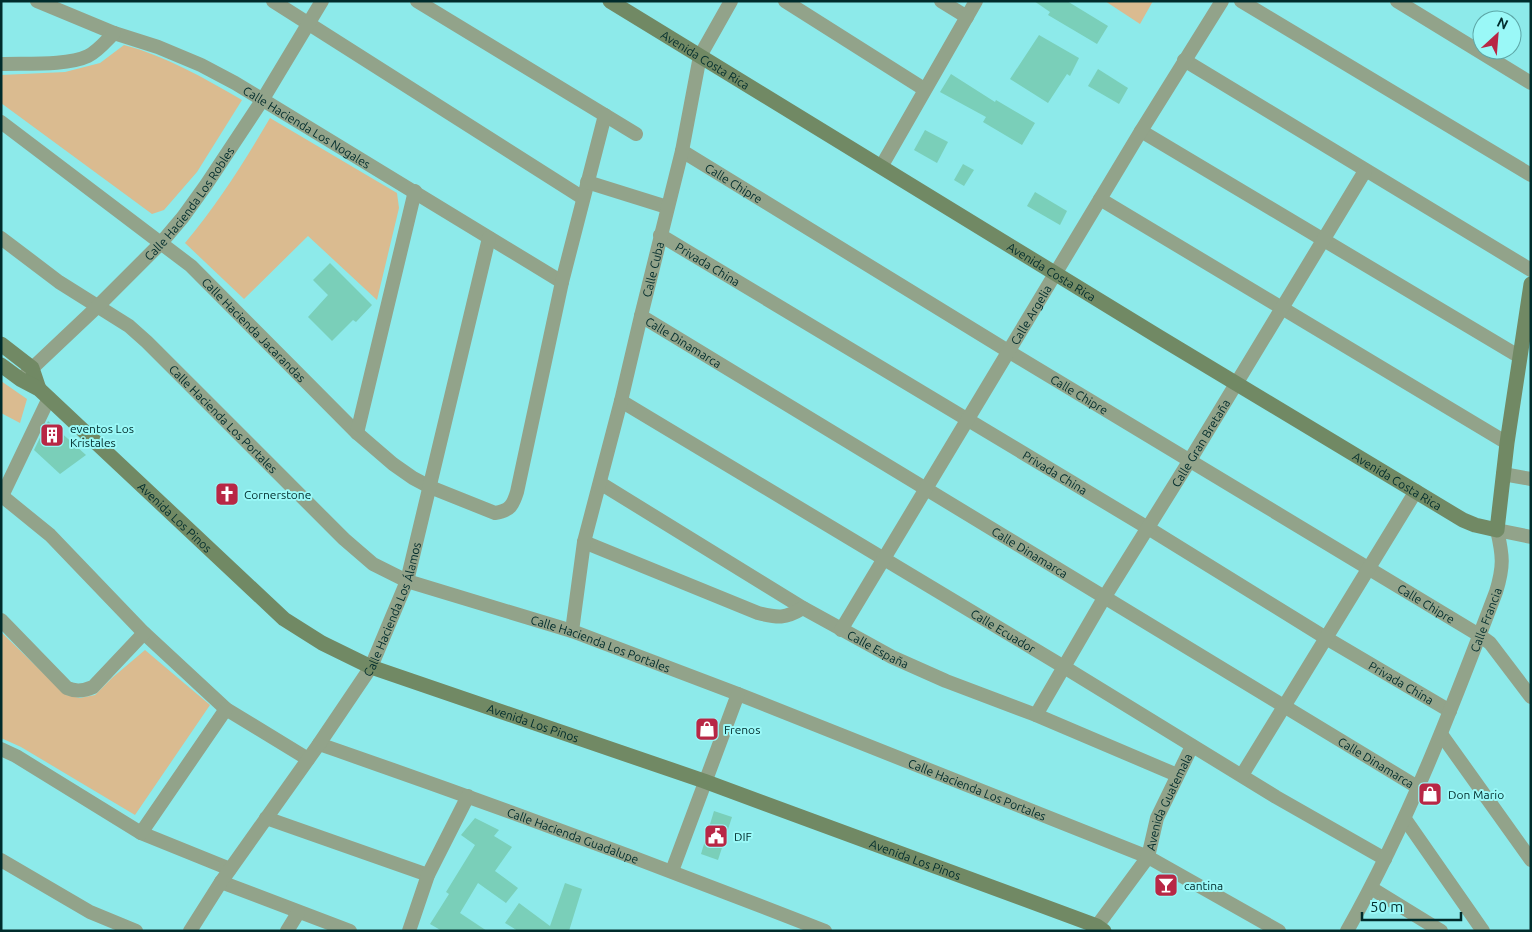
<svg xmlns="http://www.w3.org/2000/svg" width="1532" height="932" font-family="Ubuntu,sans-serif">
	<style>
		.green { fill: #dabb90 }
		.building { fill: #7acfb9 }
		.lines { fill: none; stroke-linecap: round; stroke-linejoin: round }
		.street { stroke: #92a38a; stroke-width: 14 }
		.secondary { stroke: #718964; stroke-width: 15 }
		.labels { text-anchor: middle; dominant-baseline: central; stroke-width: 4; stroke-linejoin: round; paint-order: stroke }
		.street-label { font-size: 12px; fill: #002c2c; stroke: #9af8f7 }
		.poi-label { font-size: 12px; fill: #002c2c; stroke: #9af8f7; text-anchor: start }
	</style>
	<rect width="100%" height="100%" fill="#8deaea"/>
	<g class="green">
		<polygon points="1105,1 1153,1 1140,24"/>
		<path d="M124 45C166 56 204 78 242 100L197 172 164 210 152 214 1 103V75L65 72 100 63Z"/>
		<path d="M270 118 397 193 399 208 377 300 308 236 244 299 185 243C219 202 243 164 270 118Z"/>
		<polygon points="1,381 27,399 20,423 1,413"/>
		<polygon points="1,632 66,695 80,698 95,695 112,678 145,650 210,705 135,815 21,747 1,738"/>
	</g>
	<g class="building">
		<polygon points="1034,1 1067,1 1108,26 1097,44 1048,15 1050,12"/>
		<polygon points="1039,35 1079,58 1070,76 1067,74 1048,103 1010,79"/>
		<polygon points="1098,69 1128,88 1119,104 1088,86"/>
		<polygon points="951,74 995,102 996,100 1035,123 1022,145 983,122 986,117 940,92"/>
		<polygon points="925,130 948,142 937,163 914,150"/>
		<polygon points="963,164 974,170 964,186 954,180"/>
		<polygon points="1035,192 1067,211 1060,225 1027,206"/>
		<polygon points="330,263 372,305 356,322 353,320 332,341 308,317 328,295 313,280"/>
		<polygon points="48,421 86,455 60,474 34,450"/>
		<polygon points="714,811 732,817 718,860 701,854"/>
		<polygon points="475,818 499,830 494,836 512,847 495,871 518,888 506,903 478,883 460,913 487,931 442,931 430,924 449,894 446,892 475,845 461,835"/>
		<polygon points="565,883 582,889 569,931 518,931 505,923 519,903 550,926"/>
	</g>
	<g class="lines">
		<g class="street">
			<path id="s1" d="M37 1 114 33 158 47 201 65 235 83 562 282"/>
			<polyline points="273,1 583,198"/>
			<polyline points="417,1 636,134"/>
			<polyline points="785,1 924,89"/>
			<polyline points="941,1 967,17"/>
			<polyline points="1241,1 1531,175"/>
			<polyline points="1397,1 1531,83"/>
			<polyline points="1184,60 1531,270"/>
			<path d="M1 64C25 63 67 66 88 56 98 51 106 41 114 33"/>
			<path id="s2" d="M1 122 191 266 357 433 393 464 413 478 430 487 495 513C510 511 513 505 517 492L562 282 605 115"/>
			<polyline points="1141,131 1520,357"/>
			<path id="s3" d="M682 151 1008 351 1479 635 1490 643 1531 697"/>
			<polyline points="881,167 976,1"/>
			<polyline points="587,182 667,207"/>
			<polyline points="1100,199 1507,443"/>
			<path id="s4" d="M660 235 1148 528 1326 638 1450 711"/>
			<path id="s5" d="M1 238 59 282 129 326 147 342 344 539 373 564 407 581 572 631 738 694 1148 857 1279 931"/>
			<path id="s6" d="M641 316 1419 788"/>
			<path id="s7" d="M25 375 97 307 161 243 183 217 206 185 263 99 322 1"/>
			<path id="s8" d="M621 401 1064 667 1276 797 1385 859"/>
			<polyline points="357,433 415,191"/>
			<polyline points="1503,474 1531,479"/>
			<path id="s9" d="M600 483 803 608 892 657 946 681 1036 715 1177 775"/>
			<polyline points="2,496 50,535 144,633 226,709 308,759"/>
			<polyline points="1,498 49,398"/>
			<path d="M584 542 758 613C778 618 785 619 803 608"/>
			<path d="M1 620 67 688C76 692 84 691 93 687L144 633"/>
			<path id="s10" d="M841 630 1141 131 1222 1"/>
			<path id="s11" d="M572 631 584 542 621 401 641 316 682 151 700 56 731 1"/>
			<path id="s12" d="M1036 715 1104 598 1190 460 1365 171"/>
			<polyline points="1441,734 1531,860"/>
			<path id="s13" d="M319 744C489 803 657 865 825 931"/>
			<polyline points="1,749 16,756 141,833 230,869"/>
			<polyline points="1242,775 1416,491"/>
			<polyline points="266,818 428,875"/>
			<polyline points="1405,819 1483,931"/>
			<polyline points="141,833 226,709"/>
			<polyline points="1,860 90,912 136,931"/>
			<polyline points="672,871 738,694"/>
			<polyline points="221,882 350,931"/>
			<polyline points="1371,888 1441,931"/>
			<path id="s14" d="M1097 926 1148 857 1157 818 1192 746"/>
			<path id="s15" d="M190 931 221 882 319 744 371 667 407 581 489 238"/>
			<polyline points="287,931 298,913"/>
			<polyline points="409,931 428,875 468,796"/>
			<path id="s16" d="M1347 931C1408 823 1452 708 1496 592 1504 566 1503 556 1497 530L1531 537"/>
		</g>
		<g class="secondary">
			<path id="s17" d="M610 1 1159 337 1463 520 1475 525 1497 530 1507 443 1531 284"/>
			<polyline points="1,344 32,368 39,389"/>
			<path id="s18" d="M1 365 20 379 39 389 284 619 322 643 371 667 704 781 1097 926 1104 931"/>
		</g>
	</g>
	<defs>
		<g id="building-square" transform="scale(1.25)"><rect x="-9" y="-9" width="18" height="18" rx="4" fill="#b82745" stroke="#9af8f7"/><path d="M-4-6H4V6H1V3H-1V6H-4ZM-2.5-4.3h1.7v1.8h-1.7ZM.8-4.3h1.7v1.8H.8ZM-2.5-1h1.7V.8h-1.7ZM.8-1h1.7V.8H.8Z" fill="#fff"/></g>
		<g id="church-square" transform="scale(1.25)"><rect x="-9" y="-9" width="18" height="18" rx="4" fill="#b82745" stroke="#9af8f7"/><path d="M-1.2-6h2.4v3.5h3.3v2.4h-3.3V6h-2.4V-.1h-3.3v-2.4h3.3Z" fill="#fff"/></g>
		<g id="shop-square" transform="scale(1.25)"><rect x="-9" y="-9" width="18" height="18" rx="4" fill="#b82745" stroke="#9af8f7"/><path d="M-5-2.5h2.3a2.7 3.5 0 0 1 5.4 0H5L5.5 6h-11ZM-1.5-2.5h3a1.5 2.3 0 0 0-3 0Z" fill="#fff"/></g>
		<g id="civic-square" transform="scale(1.25)"><rect x="-9" y="-9" width="18" height="18" rx="4" fill="#b82745" stroke="#9af8f7"/><path d="M-.6-6.5H3V-4.5H.6V-3L4-1V1h2V6H-6V1h2V-1L-.6-3ZM-1.2 2.5V6h2.4V2.5Z" fill="#fff"/></g>
		<g id="bar-square" transform="scale(1.25)"><rect x="-9" y="-9" width="18" height="18" rx="4" fill="#b82745" stroke="#9af8f7"/><path d="M-6-5H6L.8 .8V4.5H3.5V6h-7V4.5H-.8V.8Z" fill="#fff"/></g>
	</defs>
	<g fill-rule="evenodd">
		<use href="#building-square" x="52" y="435"/>
		<use href="#church-square" x="227" y="494"/>
		<use href="#shop-square" x="707" y="729"/>
		<use href="#shop-square" x="1430" y="794"/>
		<use href="#civic-square" x="716" y="836"/>
		<use href="#bar-square" x="1166" y="885"/>
	</g>
	<g class="labels">
		<g class="street-label">
			<text stroke="none"><textPath href="#s17" startOffset="112">Avenida Costa Rica</textPath></text>
			<text stroke="none"><textPath href="#s1" startOffset="299">Calle Hacienda Los Nogales</textPath></text>
			<text stroke="none"><textPath href="#s3" startOffset="61">Calle Chipre</textPath></text>
			<text stroke="none"><textPath href="#s7" startOffset="238">Calle Hacienda Los Robles</textPath></text>
			<text stroke="none"><textPath href="#s4" startOffset="56">Privada China</textPath></text>
			<text stroke="none"><textPath href="#s11" startOffset="371">Calle Cuba</textPath></text>
			<text stroke="none"><textPath href="#s17" startOffset="518">Avenida Costa Rica</textPath></text>
			<text stroke="none"><textPath href="#s10" startOffset="368">Calle Argelia</textPath></text>
			<text stroke="none"><textPath href="#s2" startOffset="328">Calle Hacienda Jacarandas</textPath></text>
			<text stroke="none"><textPath href="#s6" startOffset="50">Calle Dinamarca</textPath></text>
			<text stroke="none"><textPath href="#s3" startOffset="466">Calle Chipre</textPath></text>
			<text stroke="none"><textPath href="#s5" startOffset="288">Calle Hacienda Los Portales</textPath></text>
			<text stroke="none"><textPath href="#s12" startOffset="318">Calle Gran Bretaña</textPath></text>
			<text stroke="none"><textPath href="#s4" startOffset="461">Privada China</textPath></text>
			<text stroke="none"><textPath href="#s17" startOffset="922">Avenida Costa Rica</textPath></text>
			<text stroke="none"><textPath href="#s18" startOffset="232">Avenida Los Pinos</textPath></text>
			<text stroke="none"><textPath href="#s6" startOffset="455">Calle Dinamarca</textPath></text>
			<text stroke="none"><textPath href="#s3" startOffset="871">Calle Chipre</textPath></text>
			<text stroke="none"><textPath href="#s15" startOffset="382">Calle Hacienda Los Álamos</textPath></text>
			<text stroke="none"><textPath href="#s16" startOffset="341">Calle Francia</textPath></text>
			<text stroke="none"><textPath href="#s8" startOffset="446">Calle Ecuador</textPath></text>
			<text stroke="none"><textPath href="#s5" startOffset="738">Calle Hacienda Los Portales</textPath></text>
			<text stroke="none"><textPath href="#s9" startOffset="324">Calle España</textPath></text>
			<text stroke="none"><textPath href="#s4" startOffset="866">Privada China</textPath></text>
			<text stroke="none"><textPath href="#s18" startOffset="652">Avenida Los Pinos</textPath></text>
			<text stroke="none"><textPath href="#s6" startOffset="860">Calle Dinamarca</textPath></text>
			<text stroke="none"><textPath href="#s5" startOffset="1142">Calle Hacienda Los Portales</textPath></text>
			<text stroke="none"><textPath href="#s14" startOffset="145">Avenida Guatemala</textPath></text>
			<text stroke="none"><textPath href="#s13" startOffset="270">Calle Hacienda Guadalupe</textPath></text>
			<text stroke="none"><textPath href="#s18" startOffset="1058">Avenida Los Pinos</textPath></text>
		</g>
		<g class="poi-label">
			<text x="70" y="428">eventos Los<tspan x="70" dy="14">Kristales</tspan></text>
			<text x="244" y="494">Cornerstone</text>
			<text x="724" y="729">Frenos</text>
			<text x="1448" y="794">Don Mario</text>
			<text x="734" y="836">DIF</text>
			<text x="1184" y="885">cantina</text>
		</g>
	</g>
	<rect width="1532" height="932" fill="none" stroke="#002c2c" stroke-width="5"/>
	<g transform="translate(1497 35) rotate(26)"><circle r="24" fill="#9af8f7" stroke="#5ca6a6"/>
	<path d="M0-4L9 19L0 12L-9 19Z" fill="#b82745"/>
	<text y="-8" font-size="14" font-weight="bold" text-anchor="middle" fill="#002c2c">N</text>
	</g>
	<path d="M1362 912v8h99v-8" fill="none" stroke="#002c2c" stroke-width="2.5"/>
	<text x="1370" y="912" font-size="15" fill="#002c2c" stroke="#9af8f7" stroke-width="4" paint-order="stroke">50 m</text>
</svg>
